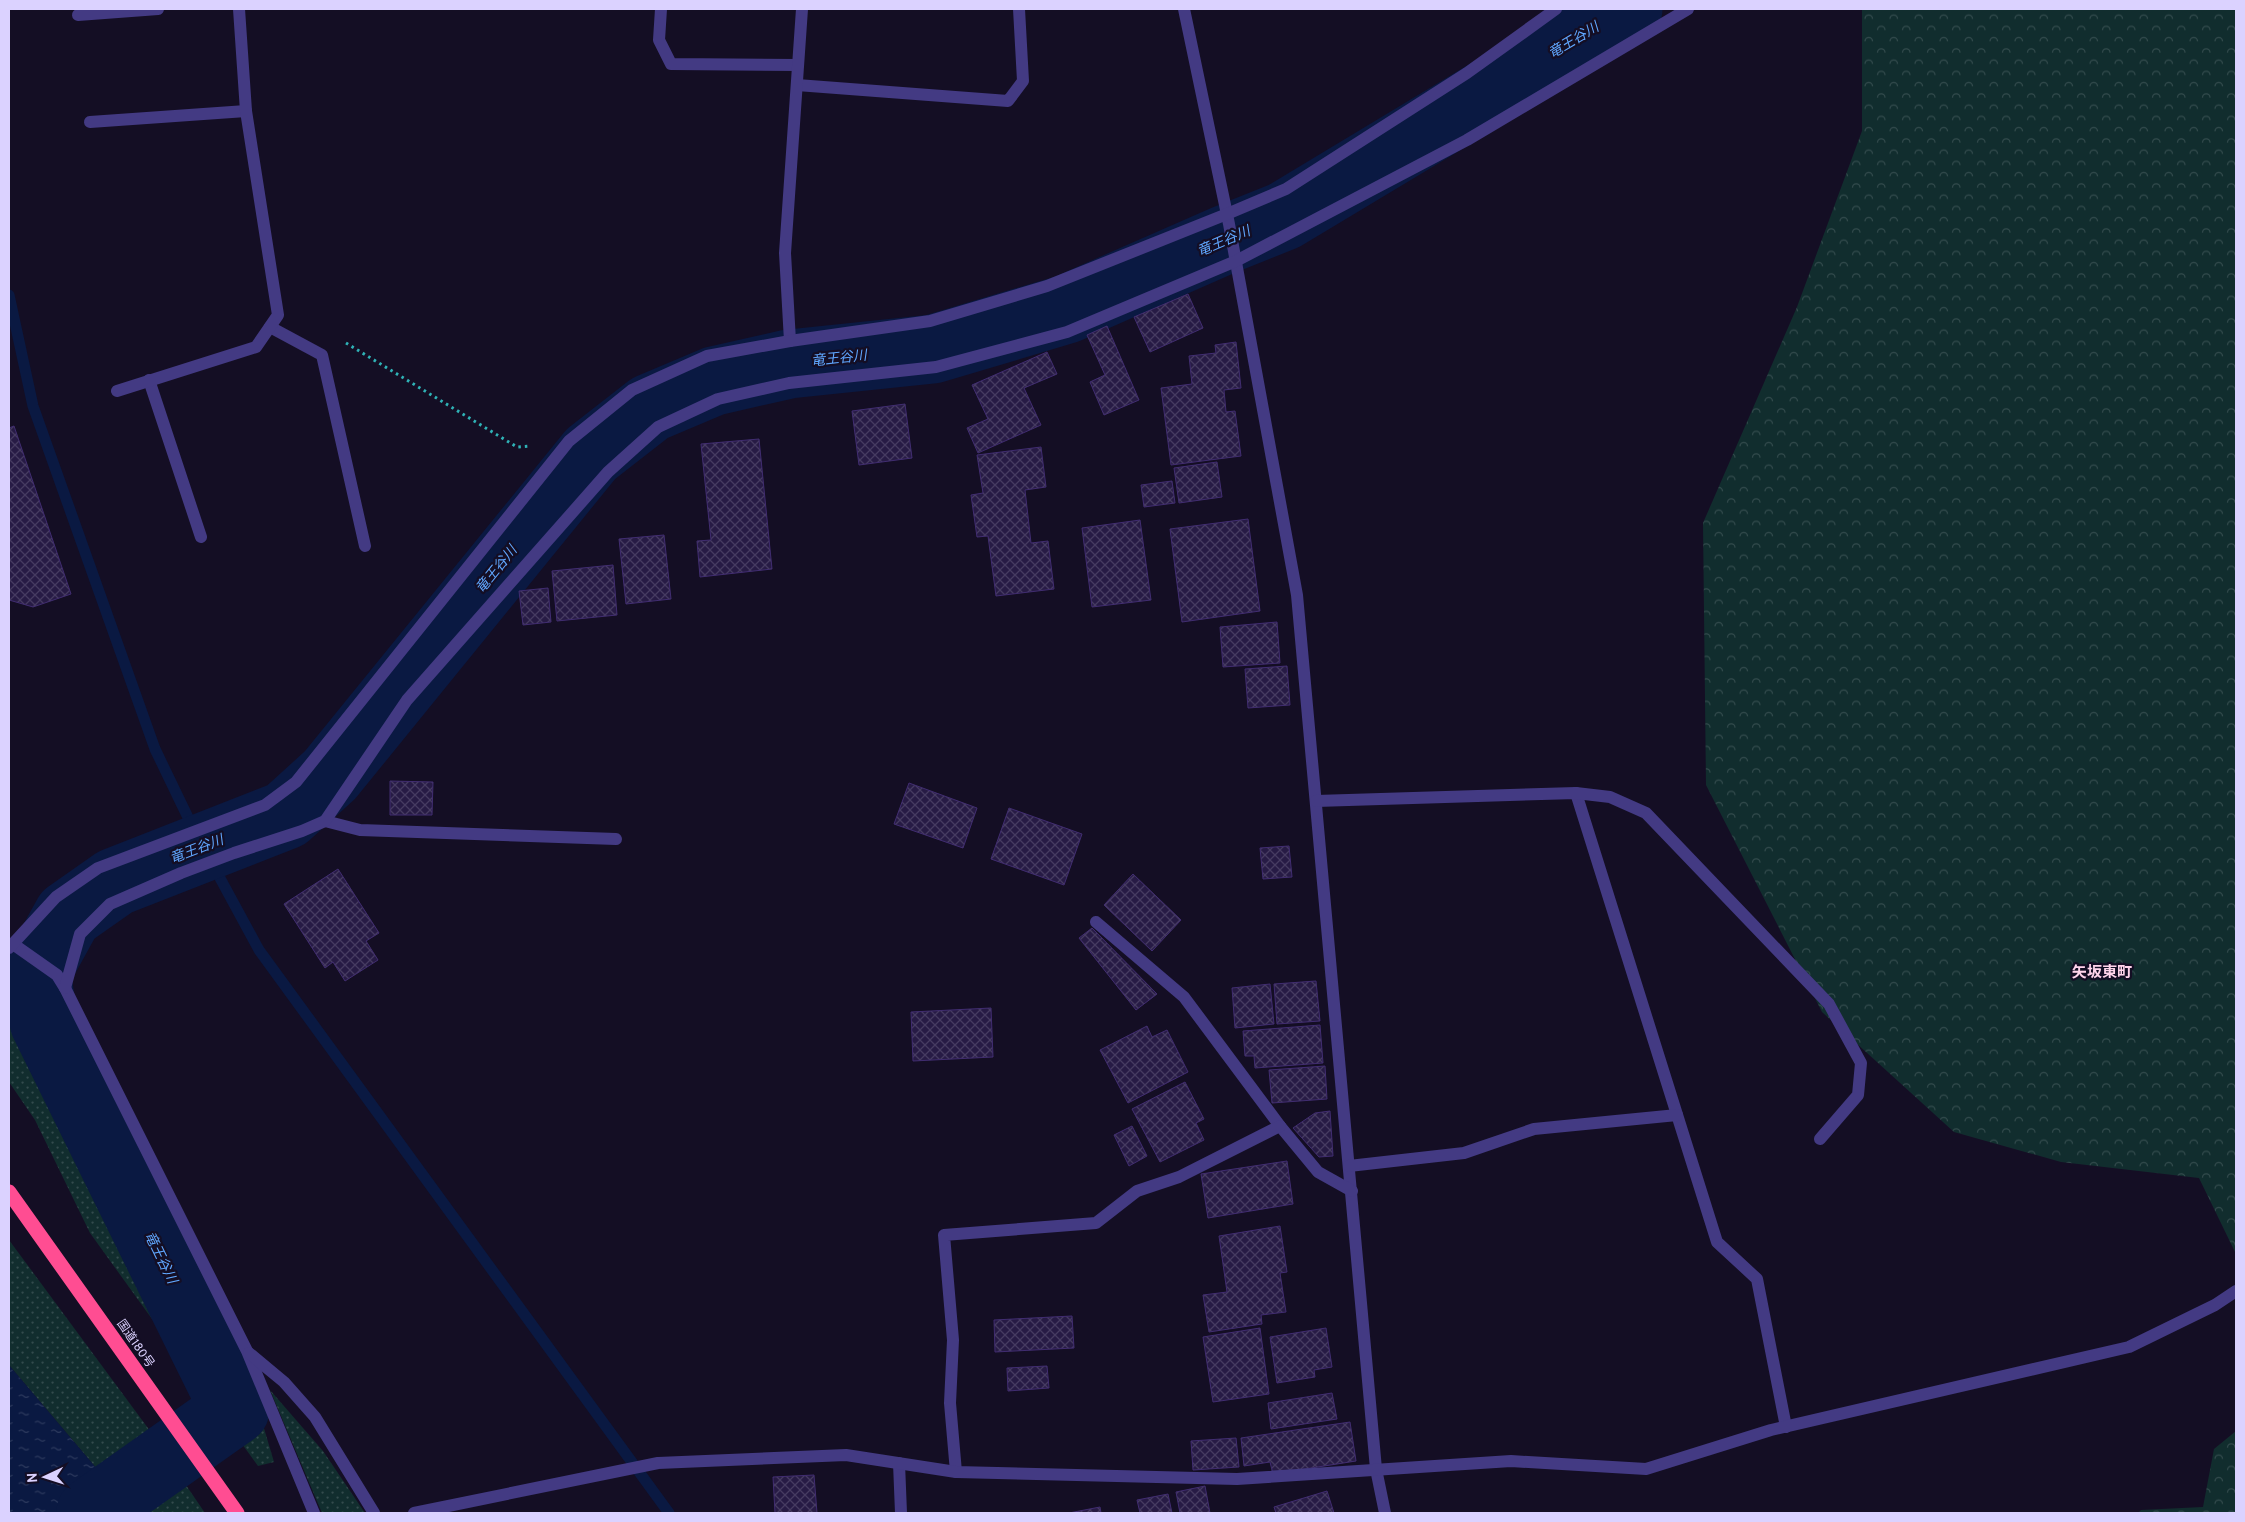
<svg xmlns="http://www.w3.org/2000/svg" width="2245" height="1522" font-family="Overpass,'Noto Sans JP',sans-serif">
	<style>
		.grass { fill: url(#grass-dots) }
		.forest { fill: url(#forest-crowns) }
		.water { fill: url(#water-ripples) }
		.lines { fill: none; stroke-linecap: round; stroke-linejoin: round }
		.stream { stroke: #0a1942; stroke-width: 11 }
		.river { stroke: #0a1942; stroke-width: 69 }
		.building { fill: url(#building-cross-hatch); stroke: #412d71 }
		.path { stroke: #2fb2b6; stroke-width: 3; stroke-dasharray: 2.5 4; stroke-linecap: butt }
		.minor { stroke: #433a83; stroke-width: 12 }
		.highway { stroke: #ff4d92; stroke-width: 15 }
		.labels { text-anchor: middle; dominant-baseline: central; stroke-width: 4.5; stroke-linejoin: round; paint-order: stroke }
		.street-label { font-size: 12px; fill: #dbd2ff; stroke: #140e24 }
		.water-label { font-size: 14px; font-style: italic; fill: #60a7ff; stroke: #140e24 }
		.quarter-label { font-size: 15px; font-weight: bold; fill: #ffd4eb; stroke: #140e24 }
	</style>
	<defs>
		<pattern id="grass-dots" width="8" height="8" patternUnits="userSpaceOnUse" patternTransform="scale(1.25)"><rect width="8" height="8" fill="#112d2e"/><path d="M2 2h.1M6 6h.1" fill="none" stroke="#334b4d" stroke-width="1.8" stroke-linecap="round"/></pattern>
		<pattern id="forest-crowns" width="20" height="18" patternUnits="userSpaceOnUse" patternTransform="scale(1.25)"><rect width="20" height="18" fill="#112d2e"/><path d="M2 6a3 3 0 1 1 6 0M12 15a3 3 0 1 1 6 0" fill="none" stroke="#334b4d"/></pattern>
		<pattern id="water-ripples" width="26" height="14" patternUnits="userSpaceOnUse" patternTransform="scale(1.25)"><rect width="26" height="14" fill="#0a1942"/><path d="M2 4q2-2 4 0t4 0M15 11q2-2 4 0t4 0" fill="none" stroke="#2d3a5e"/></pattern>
		<pattern id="building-cross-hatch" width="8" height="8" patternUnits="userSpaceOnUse" patternTransform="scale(1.25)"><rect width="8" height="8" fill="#271b45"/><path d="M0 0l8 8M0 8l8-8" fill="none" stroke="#463b61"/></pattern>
	</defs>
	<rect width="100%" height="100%" fill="#140e24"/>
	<g class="grass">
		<polygon points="23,963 49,982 242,1354 274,1462 258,1466 90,1233 35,1120 9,1082 9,980"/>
		<polygon points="9,1240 159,1443 112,1473 103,1476 9,1365"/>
		<polygon points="270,1390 323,1451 365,1513 322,1513"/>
		<polygon points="175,1469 205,1513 146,1513 136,1495"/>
	</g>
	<g class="forest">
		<polygon points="1862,9 2236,9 2236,1254 2199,1178 2061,1162 1954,1132 1822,1012 1706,785 1703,523 1797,307 1862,131"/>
		<polygon points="2236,1431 2236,1513 2138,1513 2141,1510 2203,1507 2214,1449"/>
	</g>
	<polygon class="water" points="9,1365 103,1476 112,1473 159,1443 175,1469 137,1495 146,1513 9,1513"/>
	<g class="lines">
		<polyline class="stream" points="9,295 33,406 155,749 195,832 259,950 669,1513"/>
		<polyline class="river" points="91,1512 235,1410 44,1022 36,973 68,915 115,882 286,815 330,775 591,454 650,408 714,381 789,364 933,349 1067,309 1224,240 1284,216 1628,9"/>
	</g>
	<g class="building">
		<polygon points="1188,294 1203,328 1150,352 1134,317"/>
		<polygon points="1107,326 1139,400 1104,415 1090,382 1105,375 1087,335"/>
		<polygon points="1236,342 1241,388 1224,390 1226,412 1235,411 1241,456 1171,465 1161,388 1192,384 1189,356 1216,353 1215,345"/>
		<polygon points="1047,352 1057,374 1024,388 1041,425 978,453 967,428 988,419 972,385"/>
		<polygon points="905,404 912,458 859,465 852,411"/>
		<polygon points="14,426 71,594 33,607 9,600 9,428"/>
		<polygon points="759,439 772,569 700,577 697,541 711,540 701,444"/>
		<polygon points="1041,447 1046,487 1025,490 1031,543 1048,541 1054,589 996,596 988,536 977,537 971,495 983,493 977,455"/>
		<polygon points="1217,462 1222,497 1179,503 1174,468"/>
		<polygon points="1172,481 1175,503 1144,507 1141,485"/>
		<polygon points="1248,519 1260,611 1182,622 1170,529"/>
		<polygon points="1140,520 1151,600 1092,607 1082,528"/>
		<polygon points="664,535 671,599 626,604 619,539"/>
		<polygon points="613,565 617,615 557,621 552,571"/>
		<polygon points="548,588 551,622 523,625 519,591"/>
		<polygon points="1277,622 1280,663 1223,667 1220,627"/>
		<polygon points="1287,666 1290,705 1248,708 1245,669"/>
		<polygon points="390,781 433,782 432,815 390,815"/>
		<polygon points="909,783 977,808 963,848 894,824"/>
		<polygon points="1009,808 1082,834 1064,885 991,859"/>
		<polygon points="1289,846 1292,877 1263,879 1260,848"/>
		<polygon points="338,869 379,933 366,941 378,960 345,981 333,962 325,968 284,904"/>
		<polygon points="1133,874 1181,920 1152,951 1104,905"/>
		<polygon points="1092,928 1157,994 1136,1010 1079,938"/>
		<polygon points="1316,981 1320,1021 1277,1024 1274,984"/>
		<polygon points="1270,984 1274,1024 1235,1028 1232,988"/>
		<polygon points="991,1008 993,1057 913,1061 911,1012"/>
		<polygon points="1320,1025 1323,1063 1255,1068 1254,1056 1245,1056 1243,1031"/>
		<polygon points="1147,1026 1152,1037 1167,1030 1188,1072 1128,1103 1100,1050"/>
		<polygon points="1325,1066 1327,1099 1272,1103 1269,1070"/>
		<polygon points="1185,1082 1204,1119 1196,1123 1204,1140 1160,1162 1132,1109"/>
		<polygon points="1330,1111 1333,1156 1319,1157 1293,1128 1315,1113"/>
		<polygon points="1132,1126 1147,1156 1129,1166 1114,1135"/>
		<polygon points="1287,1161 1293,1204 1208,1218 1201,1174"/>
		<polygon points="1280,1226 1287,1272 1280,1273 1286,1312 1261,1315 1262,1324 1209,1332 1203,1295 1227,1292 1219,1236"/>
		<polygon points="1072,1316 1074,1348 995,1352 994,1320"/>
		<polygon points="1260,1328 1269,1394 1213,1402 1203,1337"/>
		<polygon points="1326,1328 1332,1367 1314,1370 1315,1377 1277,1383 1270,1337"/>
		<polygon points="1047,1366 1049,1388 1008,1391 1007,1368"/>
		<polygon points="1332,1393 1337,1419 1271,1429 1268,1403"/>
		<polygon points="1350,1422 1356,1461 1273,1474 1270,1462 1244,1466 1241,1438"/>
		<polygon points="1236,1438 1239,1467 1193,1470 1191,1441"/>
		<polygon points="814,1475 817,1513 775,1513 773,1477"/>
		<polygon points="1205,1486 1210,1513 1180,1513 1176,1492"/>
		<polygon points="1327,1491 1334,1513 1276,1513 1274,1507"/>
		<polygon points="1168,1494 1172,1513 1140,1513 1137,1500"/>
		<polygon points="1100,1507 1101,1513 1069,1513"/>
	</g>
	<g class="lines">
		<polyline class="path" points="346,343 517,447 531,446"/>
		<g class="minor">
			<polyline points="661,9 659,40 671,64 798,65"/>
			<polyline points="1184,9 1229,224 1297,595 1376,1469 1385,1513"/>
			<polyline points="78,15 158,9"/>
			<polyline points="797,85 1008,101 1023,81 1019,9"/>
			<polyline points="90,122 246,111"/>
			<polyline points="270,327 322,355 365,546"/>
			<polyline points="790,341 785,253 802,9"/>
			<polyline points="149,380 201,537"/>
			<polyline points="117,391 256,347 278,315 246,111 239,9"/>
			<polyline points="1576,793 1717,1242 1757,1279 1786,1427"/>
			<polyline points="1316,801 1576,793 1610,797 1646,813 1829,1004 1861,1063 1858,1095 1820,1139"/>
			<polyline points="325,821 360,830 616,839"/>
			<polyline points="1096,922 1184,997 1280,1126 1318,1172 1352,1191"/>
			<polyline points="13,944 57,975 65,988 247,1351 314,1513"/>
			<polyline points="9,948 56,897 98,868 265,805 296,782 569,441 632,390 707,356 790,341 930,321 1047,286 1227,214 1286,189 1467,73 1556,9"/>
			<polyline points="65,988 80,934 110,904 181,873 234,853 302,831 325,821 407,700 608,472 658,427 718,399 789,383 936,367 1067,332 1236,261 1467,140 1688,9"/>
			<polyline points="1349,1166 1464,1153 1534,1129 1677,1115"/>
			<polyline points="249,1353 284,1382 315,1417 374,1513"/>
			<polyline points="899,1463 901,1513"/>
			<polyline points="956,1472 950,1403 953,1340 944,1235 1096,1223 1137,1191 1179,1177 1280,1126"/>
			<polyline points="414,1513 658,1463 846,1455 956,1472 1237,1479 1511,1461 1646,1469 1771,1430 2129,1347 2215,1305 2236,1291"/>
		</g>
		<polyline class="highway" points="9,1192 237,1513"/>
	</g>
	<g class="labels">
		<g class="street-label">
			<text transform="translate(135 1344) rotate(55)">国道180号</text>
		</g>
		<g class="water-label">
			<text transform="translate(1574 41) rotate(-31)">竜王谷川</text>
			<text transform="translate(1224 242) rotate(-23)">竜王谷川</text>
			<text transform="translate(839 359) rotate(-6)">竜王谷川</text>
			<text transform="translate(497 570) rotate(-51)">竜王谷川</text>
			<text transform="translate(197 850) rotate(-21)">竜王谷川</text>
			<text transform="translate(160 1258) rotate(64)">竜王谷川</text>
		</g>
		<g class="quarter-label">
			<text x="2102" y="973">矢坂東町</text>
		</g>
	</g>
	<rect width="2245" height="1522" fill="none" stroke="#dbd2ff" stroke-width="20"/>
	<g transform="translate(45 1477) rotate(266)" stroke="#140e24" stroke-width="4" paint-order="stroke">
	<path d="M0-4L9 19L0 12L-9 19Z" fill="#dbd2ff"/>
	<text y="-8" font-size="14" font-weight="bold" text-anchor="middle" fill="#dbd2ff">N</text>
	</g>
</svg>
